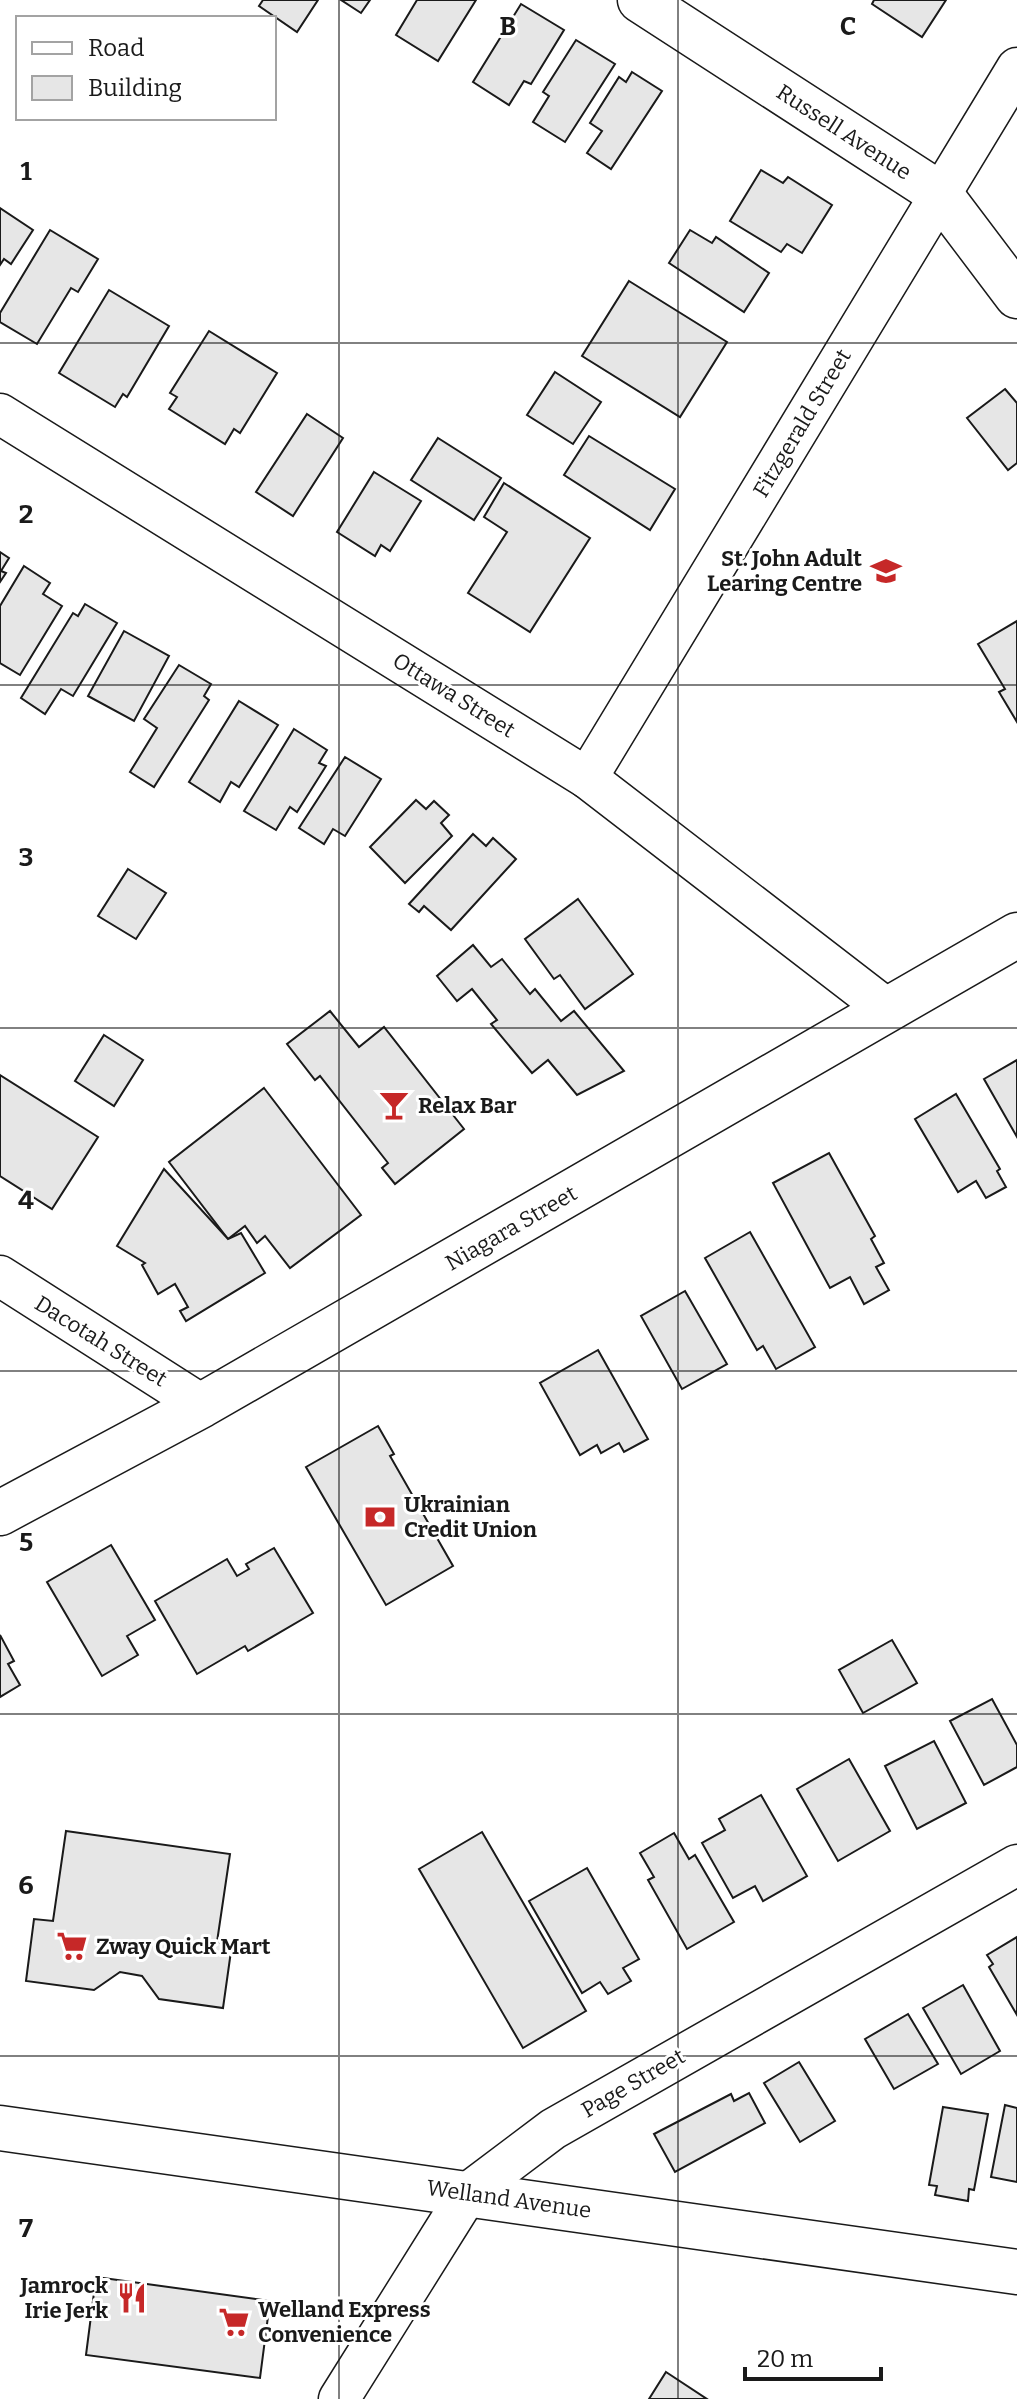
<svg xmlns="http://www.w3.org/2000/svg" width="1017" height="2399" font-family="Bitter,serif">
	<style>
		.building { fill: #e6e6e6; stroke: #1a1a1a; stroke-width: 2 }
		.lines { fill: none; stroke-linecap: round; stroke-linejoin: round }
		.street-casing { stroke: #1a1a1a; stroke-width: 43 }
		.secondary-casing { stroke: #1a1a1a; stroke-width: 47 }
		.street { stroke: #fff; stroke-width: 40 }
		.secondary { stroke: #fff; stroke-width: 44 }
		.grid { fill: none; stroke: #1a1a1a; stroke-width: 2; stroke-opacity: 0.55 }
		.labels { text-anchor: middle; dominant-baseline: central; stroke-width: 6; stroke-linejoin: round; paint-order: stroke }
		.street-label { font-size: 22px; fill: #1a1a1a; stroke: #fff }
		.poi-label { font-size: 22px; font-weight: bold; fill: #1a1a1a; stroke: #fff; text-anchor: start }
		.grid-label { font-size: 26px; text-anchor: middle; font-weight: bold; fill: #1a1a1a; stroke: #fff; stroke-width: 6; stroke-linejoin: round; paint-order: stroke }
	</style>
	<rect width="100%" height="100%" fill="#fff"/>
	<g class="building">
		<polygon points="263,0 318,0 297,32 259,6"/>
		<polygon points="341,0 370,0 361,13"/>
		<polygon points="417,0 476,0 438,61 396,35"/>
		<polygon points="874,0 946,0 922,37 872,4"/>
		<polygon points="521,4 564,30 531,84 524,81 509,105 473,82"/>
		<polygon points="576,40 615,64 565,142 533,122 549,96 543,92"/>
		<polygon points="632,72 662,91 611,169 587,153 602,131 590,123 619,77 626,82"/>
		<polygon points="761,170 783,183 788,177 832,205 802,253 787,244 781,252 730,221"/>
		<polygon points="0,208 33,230 11,264 4,259 0,265"/>
		<polygon points="50,230 98,259 78,292 71,288 37,344 0,322 0,313"/>
		<polygon points="690,230 712,243 716,237 769,273 744,312 669,263"/>
		<polygon points="629,281 727,342 680,417 582,356"/>
		<polygon points="109,290 169,326 127,397 123,394 115,407 59,373"/>
		<polygon points="209,331 277,373 240,433 234,429 225,444 169,409 177,397 170,393"/>
		<polygon points="555,372 601,402 573,444 527,415"/>
		<polygon points="1005,389 1017,403 1017,463 1008,470 967,418"/>
		<polygon points="307,414 343,438 293,516 256,492"/>
		<polygon points="589,436 675,489 650,530 564,475"/>
		<polygon points="438,438 501,478 474,520 411,480"/>
		<polygon points="374,472 421,501 390,551 381,545 375,556 337,532"/>
		<polygon points="504,483 590,538 530,632 468,593 507,532 484,517"/>
		<polygon points="0,552 9,558 1,571 6,573 0,582"/>
		<polygon points="24,566 50,583 43,594 62,606 20,675 0,663 0,606"/>
		<polygon points="85,604 117,623 73,696 61,689 45,714 21,698 73,613 78,616"/>
		<polygon points="1017,621 1017,722 999,692 1005,689 978,644"/>
		<polygon points="124,631 169,656 134,721 88,696"/>
		<polygon points="179,665 211,684 204,696 209,700 154,787 130,772 157,728 144,719"/>
		<polygon points="239,701 278,725 239,787 231,782 220,802 189,782"/>
		<polygon points="294,729 327,750 319,763 326,766 297,812 290,807 276,830 244,811"/>
		<polygon points="345,757 381,779 345,836 333,829 324,844 299,828"/>
		<polygon points="416,800 426,809 434,801 449,815 441,823 452,836 405,883 370,847"/>
		<polygon points="473,834 486,846 493,838 516,859 451,930 424,906 419,912 409,904"/>
		<polygon points="128,869 166,893 136,939 98,916"/>
		<polygon points="578,899 633,974 585,1009 560,975 554,979 525,939"/>
		<polygon points="473,945 491,967 502,959 530,994 535,989 561,1021 574,1011 624,1071 577,1095 548,1060 532,1073 491,1024 497,1020 472,989 457,1001 437,976"/>
		<polygon points="330,1011 359,1047 384,1027 464,1129 395,1184 382,1168 388,1163 320,1076 315,1080 287,1044"/>
		<polygon points="104,1035 143,1060 114,1106 75,1081"/>
		<polygon points="1017,1060 1017,1137 984,1079"/>
		<polygon points="0,1075 98,1137 52,1209 0,1176"/>
		<polygon points="264,1088 361,1215 290,1268 265,1236 257,1243 245,1226 228,1239 169,1162"/>
		<polygon points="956,1094 1000,1169 997,1171 1006,1187 986,1198 976,1181 958,1192 915,1119"/>
		<polygon points="829,1153 875,1236 871,1239 884,1263 876,1267 889,1290 864,1304 850,1277 830,1288 773,1183"/>
		<polygon points="164,1169 228,1239 241,1233 265,1273 186,1321 180,1311 188,1307 175,1284 158,1294 142,1265 145,1263 117,1246"/>
		<polygon points="750,1232 815,1347 776,1369 763,1346 757,1350 705,1258"/>
		<polygon points="685,1291 727,1364 682,1389 641,1316"/>
		<polygon points="598,1350 648,1439 624,1452 619,1443 601,1453 597,1445 580,1455 540,1383"/>
		<polygon points="378,1426 394,1454 390,1456 453,1566 386,1605 306,1467"/>
		<polygon points="111,1545 155,1620 127,1636 138,1655 102,1676 47,1582"/>
		<polygon points="274,1548 313,1613 248,1651 245,1646 197,1674 155,1601 227,1559 237,1576 249,1569 246,1564"/>
		<polygon points="0,1635 14,1661 8,1664 20,1685 0,1697"/>
		<polygon points="892,1640 917,1683 863,1713 839,1670"/>
		<polygon points="992,1699 1017,1745 1017,1767 984,1785 950,1721"/>
		<polygon points="934,1741 966,1803 917,1829 885,1766"/>
		<polygon points="849,1759 890,1831 838,1861 797,1789"/>
		<polygon points="761,1795 807,1876 763,1901 755,1886 733,1898 702,1843 725,1830 719,1819"/>
		<polygon points="66,1831 230,1854 217,1942 232,1944 223,2008 159,1999 142,1976 120,1972 94,1990 26,1981 34,1919 53,1921"/>
		<polygon points="482,1832 586,2011 523,2048 419,1869"/>
		<polygon points="674,1833 689,1859 695,1855 734,1922 687,1949 648,1880 654,1877 640,1853"/>
		<polygon points="587,1868 639,1959 623,1968 631,1981 608,1994 600,1982 582,1993 529,1901"/>
		<polygon points="1017,1937 1017,2015 989,1967 993,1964 987,1955"/>
		<polygon points="963,1985 1000,2051 961,2074 923,2008"/>
		<polygon points="908,2014 938,2064 894,2089 865,2039"/>
		<polygon points="799,2062 835,2121 800,2142 764,2083"/>
		<polygon points="749,2093 765,2123 675,2172 654,2134 731,2094 734,2101"/>
		<polygon points="1005,2105 1017,2108 1017,2182 991,2177"/>
		<polygon points="943,2107 988,2114 974,2190 969,2189 968,2201 935,2195 937,2186 929,2185"/>
		<polygon points="96,2277 270,2301 260,2378 86,2355"/>
		<polygon points="666,2372 707,2399 649,2399"/>
	</g>
	<g class="lines">
		<g class="street-casing">
			<g id="street">
				<polyline points="0,414 587,778 887,1009"/>
				<polyline points="587,778 1017,68"/>
				<polyline points="0,1276 202,1405"/>
				<polyline points="339,2399 468,2193 553,2129 1017,1865"/>
			</g>
		</g>
		<g class="secondary-casing">
			<g id="secondary">
				<polyline points="640,0 940,194 1017,296"/>
				<polyline points="0,1513 202,1405 1017,935"/>
				<polyline points="0,2128 1017,2272"/>
			</g>
		</g>
		<use href="#street" class="street"/>
		<use href="#secondary" class="secondary"/>
	</g>
	<path class="grid" d="M339 0V2399M678 0V2399M0 343H1017M0 685H1017M0 1028H1017M0 1371H1017M0 1714H1017M0 2056H1017"/>
	<defs>
		<g id="school-bare" transform="scale(2.4)"><path d="M0-5L7-2L0 1L-7-2ZM-4 1L0 2.5L4 1V4Q0 6-4 4Z" fill="#c62828" stroke="#fff" stroke-width="2.5" paint-order="stroke"/></g>
		<g id="bar-bare" transform="scale(2.4)"><path d="M-6-5H6L.8 .8V4.5H3.5V6h-7V4.5H-.8V.8Z" fill="#c62828" stroke="#fff" stroke-width="2.5" paint-order="stroke"/></g>
		<g id="bank-bare" transform="scale(2.4)"><path d="M-6-4H6V4H-6ZM0-2.3a2.3 2.3 0 1 0 0 4.6a2.3 2.3 0 1 0 0-4.6Z" fill="#c62828" stroke="#fff" stroke-width="2.5" paint-order="stroke"/></g>
		<g id="supermarket-bare" transform="scale(2.4)"><path d="M-6-5.5h2.5l.6 2H6L4.5 2H-2.5L-4.4-4H-6ZM-1.5 3.2a1.3 1.3 0 1 0 .1 0ZM3 3.2a1.3 1.3 0 1 0 .1 0Z" fill="#c62828" stroke="#fff" stroke-width="2.5" paint-order="stroke"/></g>
		<g id="restaurant-bare" transform="scale(2.4)"><path d="M-5-6h1v4h1v-4h1v4h1v-4h1v5L-1.5 .5V6h-2V.5L-5-1ZM5-6V6H3V1.5H1.5Q1.5-4 5-6Z" fill="#c62828" stroke="#fff" stroke-width="2.5" paint-order="stroke"/></g>
	</defs>
	<g fill-rule="evenodd">
		<use href="#school-bare" x="886" y="571"/>
		<use href="#bar-bare" x="394" y="1105"/>
		<use href="#bank-bare" x="380" y="1517"/>
		<use href="#supermarket-bare" x="72" y="1946"/>
		<use href="#restaurant-bare" x="132" y="2298"/>
		<use href="#supermarket-bare" x="234" y="2322"/>
	</g>
	<g class="labels">
		<g class="street-label">
			<text transform="translate(844 132) rotate(33)">Russell Avenue</text>
			<text transform="translate(802 423) rotate(-59)">Fitzgerald Street</text>
			<text transform="translate(454 695) rotate(32)">Ottawa Street</text>
			<text transform="translate(511 1228) rotate(-30)">Niagara Street</text>
			<text transform="translate(101 1341) rotate(32)">Dacotah Street</text>
			<text transform="translate(633 2083) rotate(-30)">Page Street</text>
			<text transform="translate(509 2199) rotate(8)">Welland Avenue</text>
		</g>
		<g class="poi-label">
			<text x="862" y="558" text-anchor="end">St. John Adult<tspan x="862" dy="25">Learing Centre</tspan></text>
			<text x="418" y="1105">Relax Bar</text>
			<text x="404" y="1504">Ukrainian<tspan x="404" dy="25">Credit Union</tspan></text>
			<text x="96" y="1946">Zway Quick Mart</text>
			<text x="108" y="2285" text-anchor="end">Jamrock<tspan x="108" dy="25">Irie Jerk</tspan></text>
			<text x="258" y="2309">Welland Express<tspan x="258" dy="25">Convenience</tspan></text>
		</g>
	</g>
	<g class="grid-label">
		<text x="508" y="35">B</text>
		<text x="848" y="35">C</text>
		<text x="26" y="180">1</text>
		<text x="26" y="523">2</text>
		<text x="26" y="866">3</text>
		<text x="26" y="1209">4</text>
		<text x="26" y="1551">5</text>
		<text x="26" y="1894">6</text>
		<text x="26" y="2237">7</text>
	</g>
	<rect x="16" y="16" width="260" height="104" fill="#ffffff" stroke="#a3a3a3" stroke-width="2"/>
	<rect x="32" y="42" width="40" height="12" fill="#ffffff" stroke="#a3a3a3" stroke-width="2"/>
	<text x="88" y="56" font-size="24" fill="#1a1a1a">Road</text>
	<rect x="32" y="76" width="40" height="24" fill="#e6e6e6" stroke="#a3a3a3" stroke-width="2"/>
	<text x="88" y="96" font-size="24" fill="#1a1a1a">Building</text>
	<path d="M745 2367v12h136v-12" fill="none" stroke="#1a1a1a" stroke-width="4"/>
	<text x="757" y="2367" font-size="24" fill="#1a1a1a" stroke="#ffffff" stroke-width="6" paint-order="stroke">20 m</text>
</svg>
